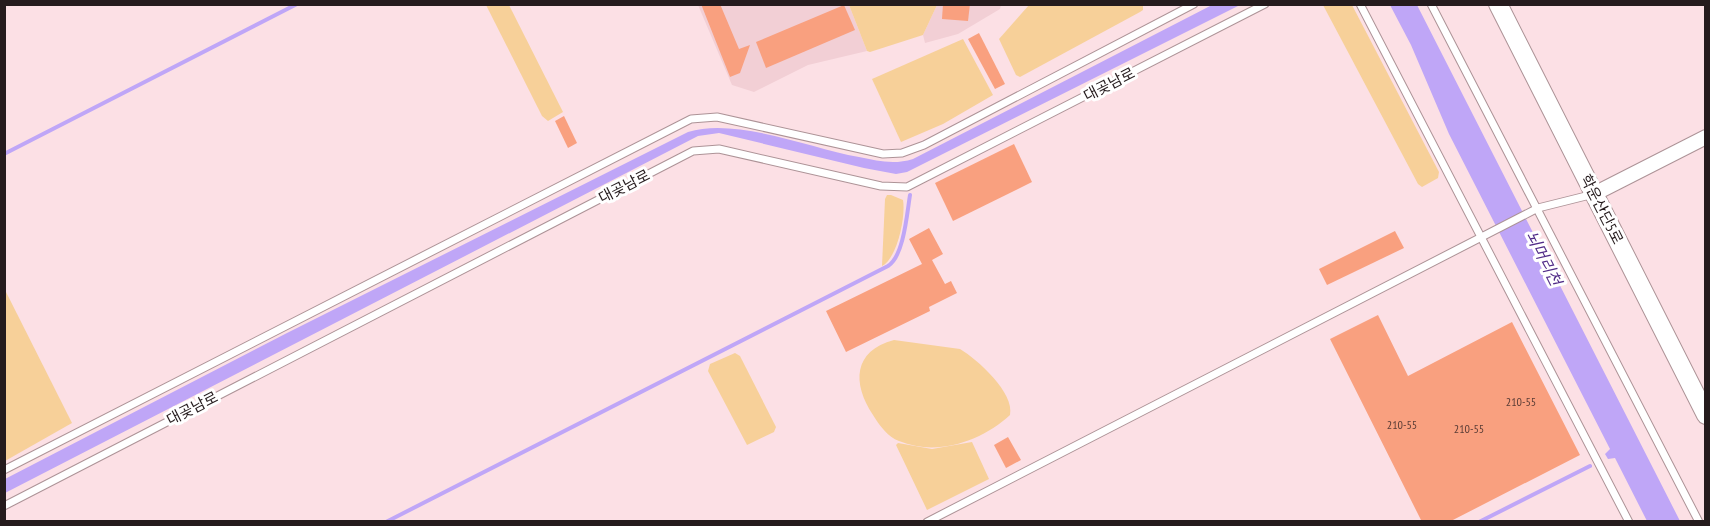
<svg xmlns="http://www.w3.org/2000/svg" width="1710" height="526" font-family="'PT Sans Narrow','Noto Sans KR',sans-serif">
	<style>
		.built { fill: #f2cfd5 }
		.green { fill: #f7d099 }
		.water { fill: #bfa6f7 }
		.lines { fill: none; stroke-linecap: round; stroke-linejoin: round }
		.stream { stroke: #bfa6f7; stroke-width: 4 }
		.building { fill: #f9a07f }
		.service-casing { stroke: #ad9397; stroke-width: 9 }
		.minor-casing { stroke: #ad9397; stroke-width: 16 }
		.tertiary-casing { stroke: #ad9397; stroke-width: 20 }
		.service { stroke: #fff; stroke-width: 7 }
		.minor { stroke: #fff; stroke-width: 14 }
		.tertiary { stroke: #fff; stroke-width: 18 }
		.labels { text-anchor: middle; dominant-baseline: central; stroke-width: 6; stroke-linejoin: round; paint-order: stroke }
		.number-label { font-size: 12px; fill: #5a3c36 }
		.street-label { font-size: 15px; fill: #251b1d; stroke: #fff }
		.water-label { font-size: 16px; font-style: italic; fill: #512c88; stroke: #fff }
	</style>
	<rect width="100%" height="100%" fill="#fce0e5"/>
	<g class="built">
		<polygon points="698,5 849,5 867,51 808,65 754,92 732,85"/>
		<polygon points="937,5 1001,5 1000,9 958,34 925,43 923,35"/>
	</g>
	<g class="green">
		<polygon points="1143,4 1143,10 1140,12 1020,77 1016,75 999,39 1029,5"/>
		<polygon points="486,5 509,5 563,112 548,121 542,116"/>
		<polygon points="849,5 937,5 923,35 870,52 867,51"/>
		<polygon points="1323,5 1352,5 1439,172 1438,178 1422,187 1418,184"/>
		<polygon points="963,39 993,95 943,124 901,142 872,79"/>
		<path d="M891 195 903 200C906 216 897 259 882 266L885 199 887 195Z"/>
		<polygon points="4,288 72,423 5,461 4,461"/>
		<path d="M894 340 960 349C977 359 1015 393 1010 415 982 441 937 457 899 441 888 437 879 425 873 415 852 383 853 351 894 340Z"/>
		<polygon points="735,353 740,356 776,427 774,432 747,445 708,371 710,364"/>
		<polygon points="972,442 989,479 927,510 896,445 898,443 932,449"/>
	</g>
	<g class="water">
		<path d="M1212 5H1240L907 172 896 174 864 168 719 133 698 136 5 493V479L287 333 688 132C736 117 809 148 859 157 878 161 894 165 913 159Z"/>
		<polygon points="1390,5 1417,5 1680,521 1647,521 1615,458 1608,459 1605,454 1610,449 1449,134 1411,45"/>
	</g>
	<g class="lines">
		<g class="stream">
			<polyline points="4,154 297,4"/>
			<path d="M386 522 888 266C904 256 907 213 910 195"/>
			<polyline points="1479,522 1590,466"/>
		</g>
	</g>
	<g class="building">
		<polygon points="701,4 720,4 739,49 750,45 740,73 730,77"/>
		<polygon points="943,4 970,4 968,21 942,19"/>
		<polygon points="844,5 855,30 766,68 756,42"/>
		<polygon points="979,33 1005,84 995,89 968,39"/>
		<polygon points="564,116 577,143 568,148 555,121"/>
		<polygon points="1014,144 1032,182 953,221 935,183"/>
		<polygon points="929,228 943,254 932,260 945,284 951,281 957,293 929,307 930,311 846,352 826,311 922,264 909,239"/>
		<polygon points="1395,231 1404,248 1327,285 1319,269"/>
		<polygon points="1378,315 1408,376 1512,322 1580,455 1449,522 1422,522 1330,339"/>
		<polygon points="1008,437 1021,460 1006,468 994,445"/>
	</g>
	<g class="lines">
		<g class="service-casing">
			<g id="service">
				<polyline points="1360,4 1629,522"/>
				<polyline points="1431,4 1699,522"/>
				<polyline points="4,470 691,119 717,117 883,154 902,153 924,145 1194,4"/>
				<polyline points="4,506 693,151 719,149 881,186 907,187 1265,4"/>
				<polyline points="927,522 1538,208 1594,194"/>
			</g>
		</g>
		<g class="minor-casing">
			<polyline id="minor" points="1594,194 1706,137"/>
		</g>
		<g class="tertiary-casing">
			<polyline id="tertiary" points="1498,4 1706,415"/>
		</g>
		<use href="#service" class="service"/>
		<use href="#minor" class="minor"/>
		<use href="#tertiary" class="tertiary"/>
	</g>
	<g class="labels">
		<g class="number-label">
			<text x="1521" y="401">210-55</text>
			<text x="1402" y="424">210-55</text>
			<text x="1469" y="428">210-55</text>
		</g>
		<g class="street-label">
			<text transform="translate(1109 84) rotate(-27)">대곶남로</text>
			<text transform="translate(624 186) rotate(-27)">대곶남로</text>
			<text transform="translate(1602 209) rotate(63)">학운산단5로</text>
			<text transform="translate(192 408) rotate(-27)">대곶남로</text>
		</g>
		<g class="water-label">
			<text transform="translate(1544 258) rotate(63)">뇌머리천</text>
		</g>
	</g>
	<rect width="1710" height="526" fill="none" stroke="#251b1d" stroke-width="12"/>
</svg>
